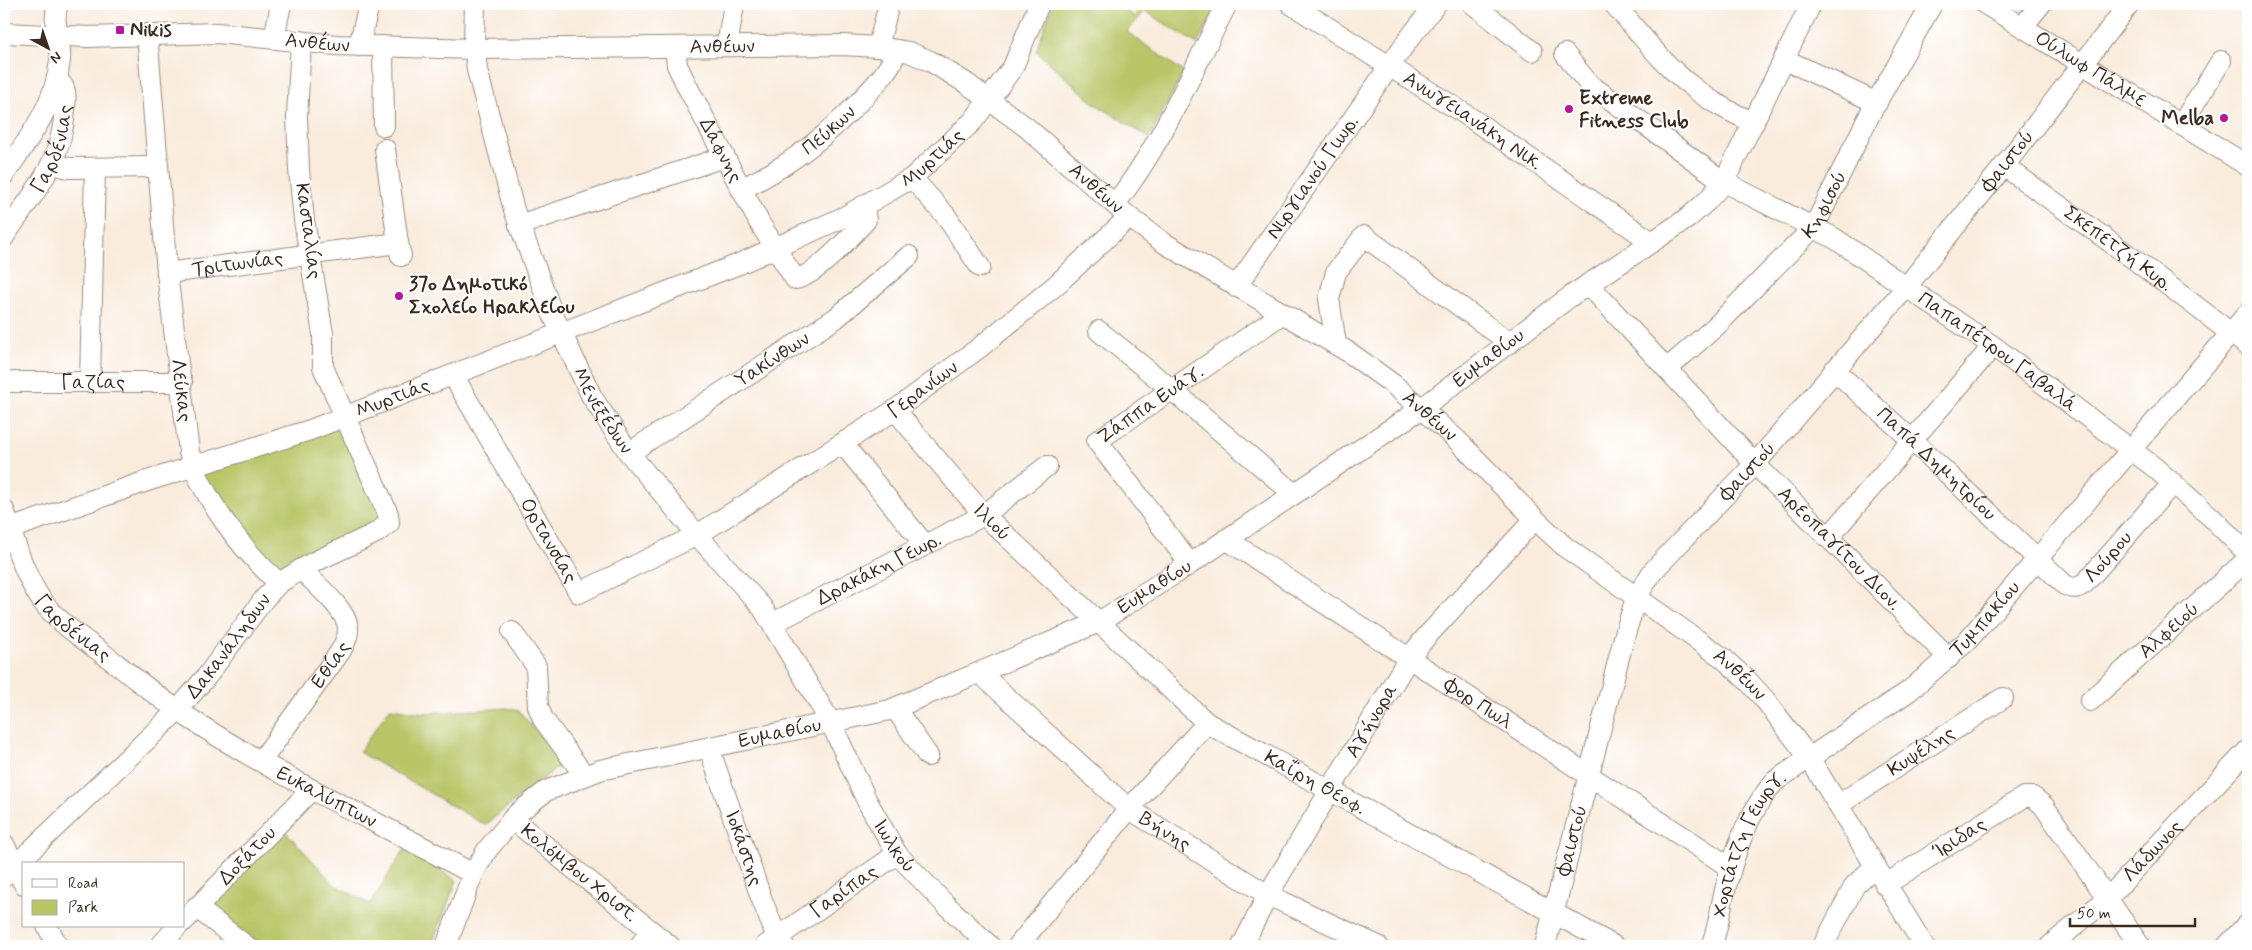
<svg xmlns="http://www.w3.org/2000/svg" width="2252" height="950" font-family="Mynerve,sans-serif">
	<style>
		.green { fill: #b8c668; stroke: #7a7843 }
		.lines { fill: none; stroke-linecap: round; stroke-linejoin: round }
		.minor-casing { stroke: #9a8b7e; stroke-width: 22 }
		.minor { stroke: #fff; stroke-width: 20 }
		.poi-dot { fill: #b5179e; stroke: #fff; stroke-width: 2 }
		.labels { text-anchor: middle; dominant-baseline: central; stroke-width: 4; stroke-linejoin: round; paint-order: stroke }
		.poi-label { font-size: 20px; font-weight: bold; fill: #3b2a1e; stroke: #fff; text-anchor: start }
		.street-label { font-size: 20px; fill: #3b2a1e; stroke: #fff }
	</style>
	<rect width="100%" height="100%" fill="#fff"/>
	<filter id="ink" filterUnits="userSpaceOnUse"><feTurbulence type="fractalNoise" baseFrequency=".02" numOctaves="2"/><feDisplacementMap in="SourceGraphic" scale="10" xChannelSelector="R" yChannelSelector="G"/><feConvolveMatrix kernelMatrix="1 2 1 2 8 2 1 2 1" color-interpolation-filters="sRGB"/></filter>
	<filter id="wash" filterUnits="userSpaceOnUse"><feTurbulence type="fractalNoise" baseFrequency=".0096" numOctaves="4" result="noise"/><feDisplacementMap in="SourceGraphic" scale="20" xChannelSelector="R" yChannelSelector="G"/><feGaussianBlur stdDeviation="1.12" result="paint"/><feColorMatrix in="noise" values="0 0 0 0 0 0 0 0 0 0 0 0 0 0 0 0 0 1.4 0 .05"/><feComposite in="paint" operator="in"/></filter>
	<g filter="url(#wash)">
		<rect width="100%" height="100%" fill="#f9ecdd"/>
		<g class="green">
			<polygon points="1053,4 1119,4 1134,17 1146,4 1219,4 1197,44 1145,11 1127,32 1184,72 1149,138 1094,103 1036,51"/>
			<polygon points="342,425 389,523 279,583 193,466"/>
			<polygon points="390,708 425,713 507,708 519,711 563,763 485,825 359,752"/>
			<polygon points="285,831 335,885 370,904 404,850 457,880 431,946 265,946 235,925 212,903"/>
		</g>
	</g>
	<g filter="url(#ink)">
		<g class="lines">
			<g class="minor-casing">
				<g id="minor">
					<path id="s1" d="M475 4 474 42 477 70 514 210 553 315 592 397 629 453 697 535 762 607 831 723 867 801 897 854 944 903 990 946"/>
					<path id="s2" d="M1291 4 1465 114 1652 242"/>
					<polyline points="1473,4 1532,51"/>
					<path d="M1614 4C1639 32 1663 65 1694 88 1712 103 1733 113 1754 123"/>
					<path id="s3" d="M1985 4 2248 166"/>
					<polyline points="2023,26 2041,4"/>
					<path id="s4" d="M4 33 88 37 217 33 336 45 475 49 842 45 878 47 909 52 930 61 966 83 1026 127 1129 217 1164 243 1350 353 1394 385 1456 439 1535 519 1565 547 1723 658 1749 682 1766 701 1810 759 1924 946"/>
					<path id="s5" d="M147 34 167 273 189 452C202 498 243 551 279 583"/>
					<polyline points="274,38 281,4"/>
					<polyline points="359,46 369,4"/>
					<polyline points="383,46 384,126"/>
					<polyline points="727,46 734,4"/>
					<path id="s6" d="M675 47 677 65 687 86 759 222 795 279C815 277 852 235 866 220L864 207"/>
					<polyline points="878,47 889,4"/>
					<path id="s7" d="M1565 54 1589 84 1724 182 1834 238 1993 346 2154 467 2211 517 2248 554"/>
					<polyline points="1784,59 1877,103"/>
					<polyline points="2181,125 2221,61"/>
					<polyline points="385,149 398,243 401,256"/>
					<polyline points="53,164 69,168 158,167"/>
					<path id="s8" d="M2004 166 2131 257 2248 346"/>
					<path d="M4 175C28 139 56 105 60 60 62 40 51 23 58 4"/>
					<polyline points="912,178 946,216 980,267"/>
					<path id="s9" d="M741 189C788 167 826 137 861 100 876 84 890 70 897 50"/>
					<path d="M1115 204C1162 145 1192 71 1227 4"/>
					<polyline points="519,225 724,157"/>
					<path id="s10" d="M4 237C34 191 62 165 65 108 66 98 67 85 57 81"/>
					<path id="s11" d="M167 273 398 243"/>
					<path id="s12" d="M1588 284 1755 464 1949 658"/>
					<path id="s13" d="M1236 287 1405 44 1436 4"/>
					<polyline points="1099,331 1171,389 1294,494"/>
					<polyline points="1336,344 1329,299 1336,272 1364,236 1510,343"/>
					<path id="s14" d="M1667 369 1716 326 1814 227 1871 112 1932 4"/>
					<path id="s15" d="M1834 370 1912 440 2065 585C2073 589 2078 589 2085 583L2173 483"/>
					<path id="s16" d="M453 375 579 593 697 535 895 410 979 348 1056 285 1129 217"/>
					<path id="s17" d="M4 382H182"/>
					<polyline points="90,382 95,168"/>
					<path id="s18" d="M895 410 984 515 1207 723 1614 946"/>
					<polyline points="843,444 925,545"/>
					<path id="s19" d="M629 453 836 318 909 256"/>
					<path id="s20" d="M4 510C14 540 24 575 42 601 60 625 90 643 114 662 138 681 163 701 189 718 280 778 379 822 473 874"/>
					<path id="s21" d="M4 531 147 481 310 430 739 264 844 217 912 178 973 121 1013 67 1039 4"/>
					<polyline points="1828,538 1993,346"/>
					<path id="s22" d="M1226 539 1731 868"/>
					<path id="s23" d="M1190 564 1097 441 1282 314"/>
					<path id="s24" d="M773 623 984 515 1047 466"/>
					<polyline points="512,632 536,666 538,706 543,719 584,775"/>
					<path id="s25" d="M980 673 1129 809 1268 895 1378 946"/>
					<path id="s26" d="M2090 701 2248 559"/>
					<polyline points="895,708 928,756"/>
					<path id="s27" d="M709 748 762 900 774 930 784 946"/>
					<path id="s28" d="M261 761 340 652C344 645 349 636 348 627 345 608 314 583 301 569"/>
					<path id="s29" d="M1838 805 2003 698"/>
					<path id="s30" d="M512 819 670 946"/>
					<polyline points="4,844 24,884"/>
					<path id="s31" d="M4 876 177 711 207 676 264 599 279 583 312 563 376 533 389 523 388 514 323 367V334L304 220 299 170 297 117 301 41"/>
					<path id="s32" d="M1885 885 2024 797H2033L2043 805 2140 946"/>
					<polyline points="196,907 246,946"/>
					<path id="s33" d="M184 921 311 790"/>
					<polyline points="47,926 58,946"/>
					<polyline points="160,946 178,926"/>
					<path id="s34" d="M446 946 473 874 487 850 518 813 546 791 600 770 890 710 1099 622 1190 564 1422 408 1571 296 1688 218 1707 201 1724 182 1811 4"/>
					<polyline points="640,946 650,930"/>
					<path id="s35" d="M765 946 897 854"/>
					<polyline points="1018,946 1129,809 1207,723"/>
					<path id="s36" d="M1242 946 1268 895 1408 659 1427 636 1535 519"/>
					<path id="s37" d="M1545 946 1625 634 1636 598 1653 571 1755 464 1907 286 2004 166 2129 4"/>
					<path id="s38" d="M1711 946C1718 930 1720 911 1724 894 1734 854 1747 813 1775 781L1909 691 1967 641 2248 313"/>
					<polyline points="1823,946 1855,885 1874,867"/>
					<path id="s39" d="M2050 946 2108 898 2248 750"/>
					<polyline points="2227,946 2248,923"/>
				</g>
			</g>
			<use href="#minor" class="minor"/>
		</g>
	</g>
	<g class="poi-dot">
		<rect x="115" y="25" width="10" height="10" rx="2.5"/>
		<circle cx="1569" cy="109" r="5"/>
		<circle cx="2224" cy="118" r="5"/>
		<circle cx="399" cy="296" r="5"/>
	</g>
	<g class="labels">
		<g class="poi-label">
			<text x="130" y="30">Nikis</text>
			<text x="1579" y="98">Extreme<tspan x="1579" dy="23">Fitness Club</tspan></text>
			<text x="2214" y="118" text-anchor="end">Melba</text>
			<text x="409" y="284">37ο Δημοτικό<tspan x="409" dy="23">Σχολείο Ηρακλείου</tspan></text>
		</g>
		<g class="street-label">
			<text stroke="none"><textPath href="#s4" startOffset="314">Ανθέων</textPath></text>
			<text stroke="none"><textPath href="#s4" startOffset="719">Ανθέων</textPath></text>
			<text stroke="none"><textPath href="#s3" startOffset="124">Ούλωφ Πάλμε</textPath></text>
			<text stroke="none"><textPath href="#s2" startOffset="216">Ανωγειανάκη Νικ.</textPath></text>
			<text stroke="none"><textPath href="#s9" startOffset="106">Πεύκων</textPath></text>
			<text stroke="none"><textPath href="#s10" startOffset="102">Γαρδένιας</textPath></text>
			<text stroke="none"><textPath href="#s6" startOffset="114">Δάφνης</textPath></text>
			<text stroke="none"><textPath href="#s21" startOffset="1004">Μυρτιάς</textPath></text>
			<text stroke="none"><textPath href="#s37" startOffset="934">Φαιστού</textPath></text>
			<text stroke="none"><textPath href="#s13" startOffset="134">Νιργιανού Γιωρ.</textPath></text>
			<text stroke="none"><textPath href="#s4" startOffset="1139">Ανθέων</textPath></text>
			<text stroke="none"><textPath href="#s14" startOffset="229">Κηφισού</textPath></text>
			<text transform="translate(308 231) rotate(82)">Κασταλίας</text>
			<text stroke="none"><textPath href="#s8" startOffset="141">Σκεπετζή Κυρ.</textPath></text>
			<text stroke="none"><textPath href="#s11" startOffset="71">Τριτωνίας</textPath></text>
			<text stroke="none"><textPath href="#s7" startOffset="528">Παπαπέτρου Γαβαλά</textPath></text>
			<text stroke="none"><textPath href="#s34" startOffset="1240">Ευμαθίου</textPath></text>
			<text stroke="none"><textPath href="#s19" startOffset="171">Υακίνθων</textPath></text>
			<text stroke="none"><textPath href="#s17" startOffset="89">Γαζίας</textPath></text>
			<text stroke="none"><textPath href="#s16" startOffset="652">Γερανίων</textPath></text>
			<text stroke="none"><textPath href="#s5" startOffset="358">Λεύκας</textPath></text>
			<text stroke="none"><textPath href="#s21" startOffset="411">Μυρτιάς</textPath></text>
			<text stroke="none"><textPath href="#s23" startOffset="219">Ζάππα Ευάγ.</textPath></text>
			<text stroke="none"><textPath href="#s1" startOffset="431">Μενεξέδων</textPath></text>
			<text stroke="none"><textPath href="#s4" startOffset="1544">Ανθέων</textPath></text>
			<text stroke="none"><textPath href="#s15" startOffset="139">Παπά Δημητρίου</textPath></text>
			<text stroke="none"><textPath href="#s37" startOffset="529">Φαιστού</textPath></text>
			<text stroke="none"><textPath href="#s18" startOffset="148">Ιλιού</textPath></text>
			<text stroke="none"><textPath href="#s16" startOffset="191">Ορτανσίας</textPath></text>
			<text stroke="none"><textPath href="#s12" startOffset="365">Αρεοπαγίτου Διον.</textPath></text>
			<text stroke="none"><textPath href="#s15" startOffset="372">Λούρου</textPath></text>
			<text stroke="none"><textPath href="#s24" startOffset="119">Δρακάκη Γεωρ.</textPath></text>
			<text stroke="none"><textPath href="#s34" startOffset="835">Ευμαθίου</textPath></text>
			<text stroke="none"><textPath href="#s38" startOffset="445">Τυμπακίου</textPath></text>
			<text stroke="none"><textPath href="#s20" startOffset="140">Γαρδένιας</textPath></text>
			<text stroke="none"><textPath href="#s26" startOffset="106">Αλφειού</textPath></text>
			<text stroke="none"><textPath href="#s31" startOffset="322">Δακανάληδων</textPath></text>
			<text stroke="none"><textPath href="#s28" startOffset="119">Εθίας</textPath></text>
			<text stroke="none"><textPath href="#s4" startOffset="1949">Ανθέων</textPath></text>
			<text stroke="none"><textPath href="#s22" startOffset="301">Φορ Πωλ</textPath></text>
			<text stroke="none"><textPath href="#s36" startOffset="260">Αγήνορα</textPath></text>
			<text stroke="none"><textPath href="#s34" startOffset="430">Ευμαθίου</textPath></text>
			<text stroke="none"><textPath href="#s29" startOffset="99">Κυψέλης</textPath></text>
			<text stroke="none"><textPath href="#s18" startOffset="566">Καΐρη Θεοφ.</textPath></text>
			<text stroke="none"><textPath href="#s20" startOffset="446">Ευκαλύπτων</textPath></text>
			<text stroke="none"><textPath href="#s25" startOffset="244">Βήνης</textPath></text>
			<text stroke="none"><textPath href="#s32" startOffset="88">Ίριδας</textPath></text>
			<text stroke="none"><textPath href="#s37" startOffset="109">Φαιστού</textPath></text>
			<text stroke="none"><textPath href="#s1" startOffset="958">Ιωλκού</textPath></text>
			<text stroke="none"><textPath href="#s27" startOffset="106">Ιοκάστης</textPath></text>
			<text stroke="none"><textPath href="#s38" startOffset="110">Χορτάτζη Γεωργ.</textPath></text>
			<text stroke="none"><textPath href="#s39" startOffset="140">Λάδωνος</textPath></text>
			<text stroke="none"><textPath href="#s33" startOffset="91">Δοξάτου</textPath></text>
			<text stroke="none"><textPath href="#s30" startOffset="86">Κολόμβου Χριστ.</textPath></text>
			<text stroke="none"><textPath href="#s35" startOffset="96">Γαρίπας</textPath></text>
		</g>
	</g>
	<rect width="2252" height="950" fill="none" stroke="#fff" stroke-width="20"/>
	<rect x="22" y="862" width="162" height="65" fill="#ffffff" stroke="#b1aaa5"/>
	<rect x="32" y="879" width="25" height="8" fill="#ffffff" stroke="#b1aaa5"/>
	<text x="68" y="888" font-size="15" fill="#3b2a1e">Road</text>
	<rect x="32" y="900" width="25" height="15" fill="#b8c668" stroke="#b1aaa5"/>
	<text x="68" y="912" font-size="15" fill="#3b2a1e">Park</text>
	<g transform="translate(48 48) rotate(140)" stroke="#ffffff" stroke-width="4" paint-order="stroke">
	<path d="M0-4L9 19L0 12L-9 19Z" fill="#3b2a1e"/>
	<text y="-8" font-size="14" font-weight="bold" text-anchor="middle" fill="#3b2a1e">N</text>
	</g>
	<path d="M2070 918v8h125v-8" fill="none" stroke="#3b2a1e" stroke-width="2.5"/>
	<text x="2077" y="918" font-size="15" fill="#3b2a1e" stroke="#ffffff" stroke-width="4" paint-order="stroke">50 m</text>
</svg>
